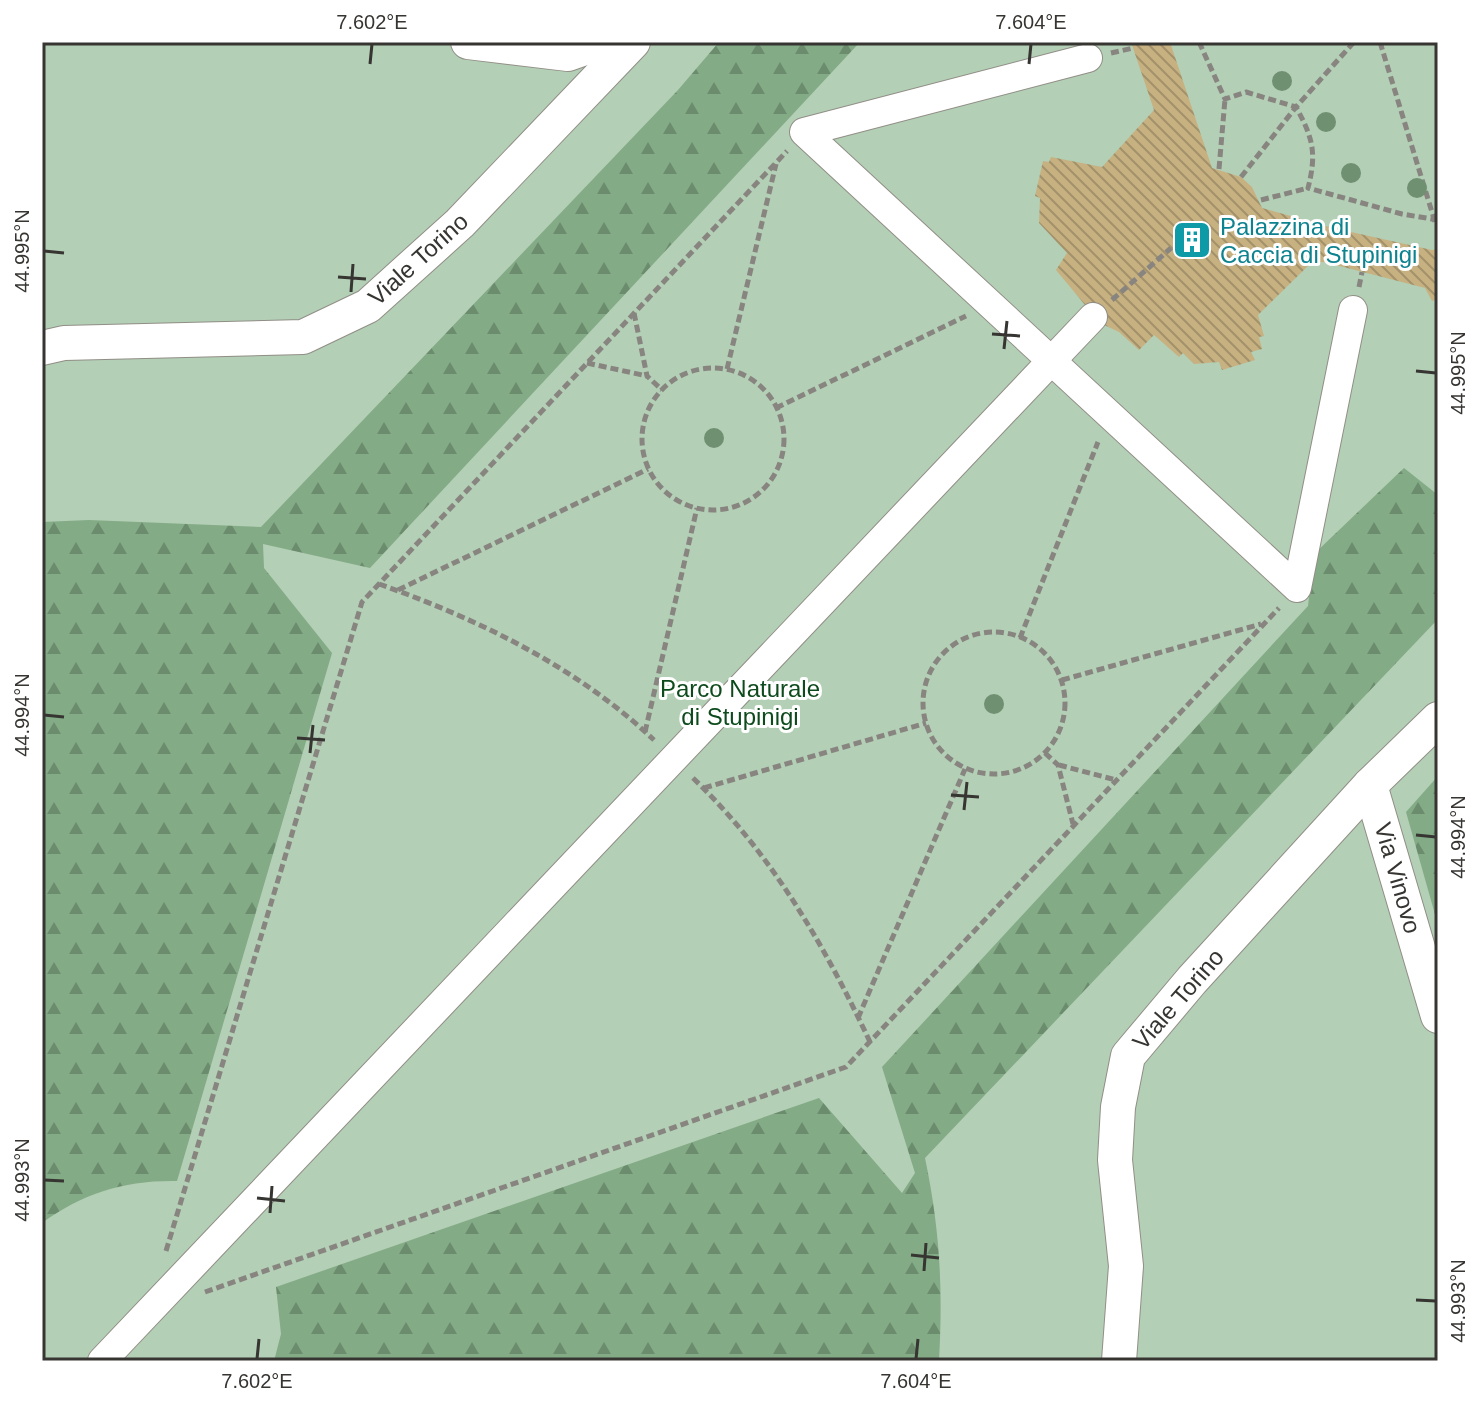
<svg xmlns="http://www.w3.org/2000/svg" width="1480" height="1403" font-family="Arial,sans-serif">
	<style>
		.green { fill: #b3cfb5 }
		.forest { fill: url(#forest-firs) }
		.building { fill: url(#building-back-hatch) }
		.lines { fill: none; stroke-linecap: round; stroke-linejoin: round }
		.minor-casing { stroke: #918e86; stroke-width: 30 }
		.major-casing { stroke: #918e86; stroke-width: 36 }
		.path { stroke: #888580; stroke-width: 5; stroke-dasharray: 8 4; stroke-linecap: butt }
		.minor { stroke: #fff; stroke-width: 28 }
		.major { stroke: #fff; stroke-width: 34 }
		.tree { fill: #709072 }
		.ticks { fill: none; stroke: #363532; stroke-width: 3 }
		.labels { text-anchor: middle; dominant-baseline: central; stroke-width: 6; stroke-linejoin: round; paint-order: stroke }
		.culture-label { font-size: 24px; fill: #0d838f; stroke: #fff; text-anchor: start }
		.street-label { font-size: 24px; fill: #363532; stroke: #fff }
		.park-label { font-size: 24px; fill: #0d4b1c; stroke: #fff }
		.neatline { fill: none; stroke: #363532; stroke-width: 3 }
		.ticks-label { font-size: 20px; text-anchor: middle; fill: #363532 }
	</style>
	<defs>
		<pattern id="forest-firs" width="22" height="20" patternUnits="userSpaceOnUse" patternTransform="scale(2)"><rect width="22" height="20" fill="#83ab86"/><path d="M5 1l3.5 6h-7zM16 11l3.5 6h-7z" fill="#6c8c6e"/></pattern>
		<pattern id="building-back-hatch" width="6" height="6" patternUnits="userSpaceOnUse" patternTransform="scale(2)"><rect width="6" height="6" fill="#c7b181"/><path d="M-1 5l2 2M0 0l6 6M5-1l2 2" fill="none" stroke="#a2916a"/></pattern>
	</defs>
	<rect width="100%" height="100%" fill="#e8e4dc"/>
	<rect class="green" x="42" y="42" width="1396" height="1319"/>
	<g class="forest">
		<path d="M719 42H860L370 568 263 544 264 568 332 653 177 1181C125 1180 83 1193 42 1223V522L89 520 261 527 678 90Z"/>
		<path d="M1404 468 1438 495V619L925 1158C940 1230 943 1288 939 1361H274L281 1334 276 1287 819 1098 902 1193 915 1173 882 1067 1308 606 1314 554Z"/>
		<polygon points="1438,776 1438,925 1406,812"/>
	</g>
	<polygon class="building" points="1131,42 1170,42 1212,168 1241,177 1252,187 1262,208 1333,228 1432,250 1438,249 1438,299 1432,301 1425,288 1324,262 1311,263 1258,315 1264,336 1259,337 1262,349 1251,352 1255,360 1222,370 1219,362 1194,364 1183,353 1179,357 1154,335 1139,350 1119,332 1100,323 1056,270 1067,253 1039,223 1040,198 1035,196 1043,161 1049,162 1051,157 1102,167 1154,110"/>
	<g class="lines">
		<g class="minor-casing">
			<g id="minor">
				<polyline points="1088,58 804,132 1297,588 1353,310"/>
				<polyline points="102,1361 1093,317"/>
			</g>
		</g>
		<g class="major-casing">
			<g id="major">
				<polyline points="468,42 568,54 602,42"/>
				<polyline points="42,348 64,343 303,337 368,306 460,223 633,42"/>
				<polyline points="1370,785 1438,1016"/>
				<polyline points="1119,1361 1126,1266 1115,1160 1118,1107 1128,1056 1192,980 1370,785 1438,719"/>
			</g>
		</g>
		<g class="path">
			<path d="M1199 42 1225 99 1246 92 1296 107C1313 138 1317 153 1308 188L1402 214 1438 220"/>
			<polyline points="1380,42 1435,222"/>
			<polyline points="1111,53 1133,48"/>
			<polyline points="1219,169 1225,99"/>
			<polyline points="1241,177 1296,107 1354,42"/>
			<polyline points="1261,200 1308,188"/>
			<polyline points="1359,287 1362,272"/>
			<polyline points="1112,300 1171,248"/>
			<polyline points="634,313 647,376 662,390"/>
			<polyline points="587,363 647,376"/>
			<circle cx="713" cy="439" r="71"/>
			<polyline points="727,369 776,164"/>
			<polyline points="776,408 966,316"/>
			<path d="M379 584C478 619 577 667 654 740"/>
			<polyline points="398,590 648,469"/>
			<circle cx="994" cy="703" r="71"/>
			<polyline points="1020,638 1098,442"/>
			<polyline points="1062,680 1261,624"/>
			<polyline points="645,732 697,508"/>
			<polyline points="1045,753 1058,765 1073,824"/>
			<polyline points="1059,765 1116,780"/>
			<path d="M693 778C771 853 824 944 870 1042"/>
			<polyline points="704,788 926,723"/>
			<polyline points="858,1018 965,769"/>
			<polyline points="166,1251 362,602 787,151"/>
			<polyline points="205,1292 846,1067 1279,608"/>
		</g>
		<use href="#minor" class="minor"/>
		<use href="#major" class="major"/>
	</g>
	<g class="tree">
		<circle cx="1282" cy="81" r="10"/>
		<circle cx="1326" cy="122" r="10"/>
		<circle cx="1351" cy="173" r="10"/>
		<circle cx="1417" cy="188" r="10"/>
		<circle cx="714" cy="438" r="10"/>
		<circle cx="994" cy="704" r="10"/>
	</g>
	<path class="ticks" d="M370 64 372 44M1029 64 1031 44M44 251 64 253M338 277 366 279M351 292 353 264M992 334 1020 336M1004 349 1007 321M1416 371 1436 373M44 715 64 717M297 738 325 740M310 753 313 725M951 795 979 797M964 810 967 782M1416 835 1436 837M44 1180 64 1181M257 1198 285 1201M270 1213 272 1186M911 1255 939 1258M924 1271 926 1243M1416 1300 1436 1301M257 1359 259 1339M916 1359 918 1339"/>
	<defs>
		<g id="building-square" transform="scale(2)"><rect x="-9" y="-9" width="18" height="18" rx="4" fill="#0f9aa8" stroke="#fff"/><path d="M-4-6H4V6H1V3H-1V6H-4ZM-2.5-4.3h1.7v1.8h-1.7ZM.8-4.3h1.7v1.8H.8ZM-2.5-1h1.7V.8h-1.7ZM.8-1h1.7V.8H.8Z" fill="#fff"/></g>
	</defs>
	<g fill-rule="evenodd">
		<use href="#building-square" x="1192" y="240"/>
	</g>
	<g class="labels">
		<g class="culture-label">
			<text x="1220" y="226">Palazzina di<tspan x="1220" dy="28">Caccia di Stupinigi</tspan></text>
		</g>
		<g class="street-label">
			<text transform="translate(418 259) rotate(-42)">Viale Torino</text>
			<text transform="translate(1398 878) rotate(74)">Via Vinovo</text>
			<text transform="translate(1178 999) rotate(-49)">Viale Torino</text>
		</g>
		<g class="park-label">
			<text x="740" y="688">Parco Naturale<tspan x="740" dy="28">di Stupinigi</tspan></text>
		</g>
	</g>
	<rect width="1480" height="1403" fill="none" stroke="#ffffff" stroke-width="88"/>
	<rect x="44" y="44" width="1392" height="1315" class="neatline"/>
	<g class="ticks-label">
		<text x="372" y="29">7.602°E</text>
		<text x="1031" y="29">7.604°E</text>
		<text transform="translate(22 251) rotate(-90)" y="7">44.995°N</text>
		<text transform="translate(1458 373) rotate(-90)" y="7">44.995°N</text>
		<text transform="translate(22 715) rotate(-90)" y="7">44.994°N</text>
		<text transform="translate(1458 837) rotate(-90)" y="7">44.994°N</text>
		<text transform="translate(22 1180) rotate(-90)" y="7">44.993°N</text>
		<text transform="translate(1458 1301) rotate(-90)" y="7">44.993°N</text>
		<text x="257" y="1388">7.602°E</text>
		<text x="916" y="1388">7.604°E</text>
	</g>
</svg>
